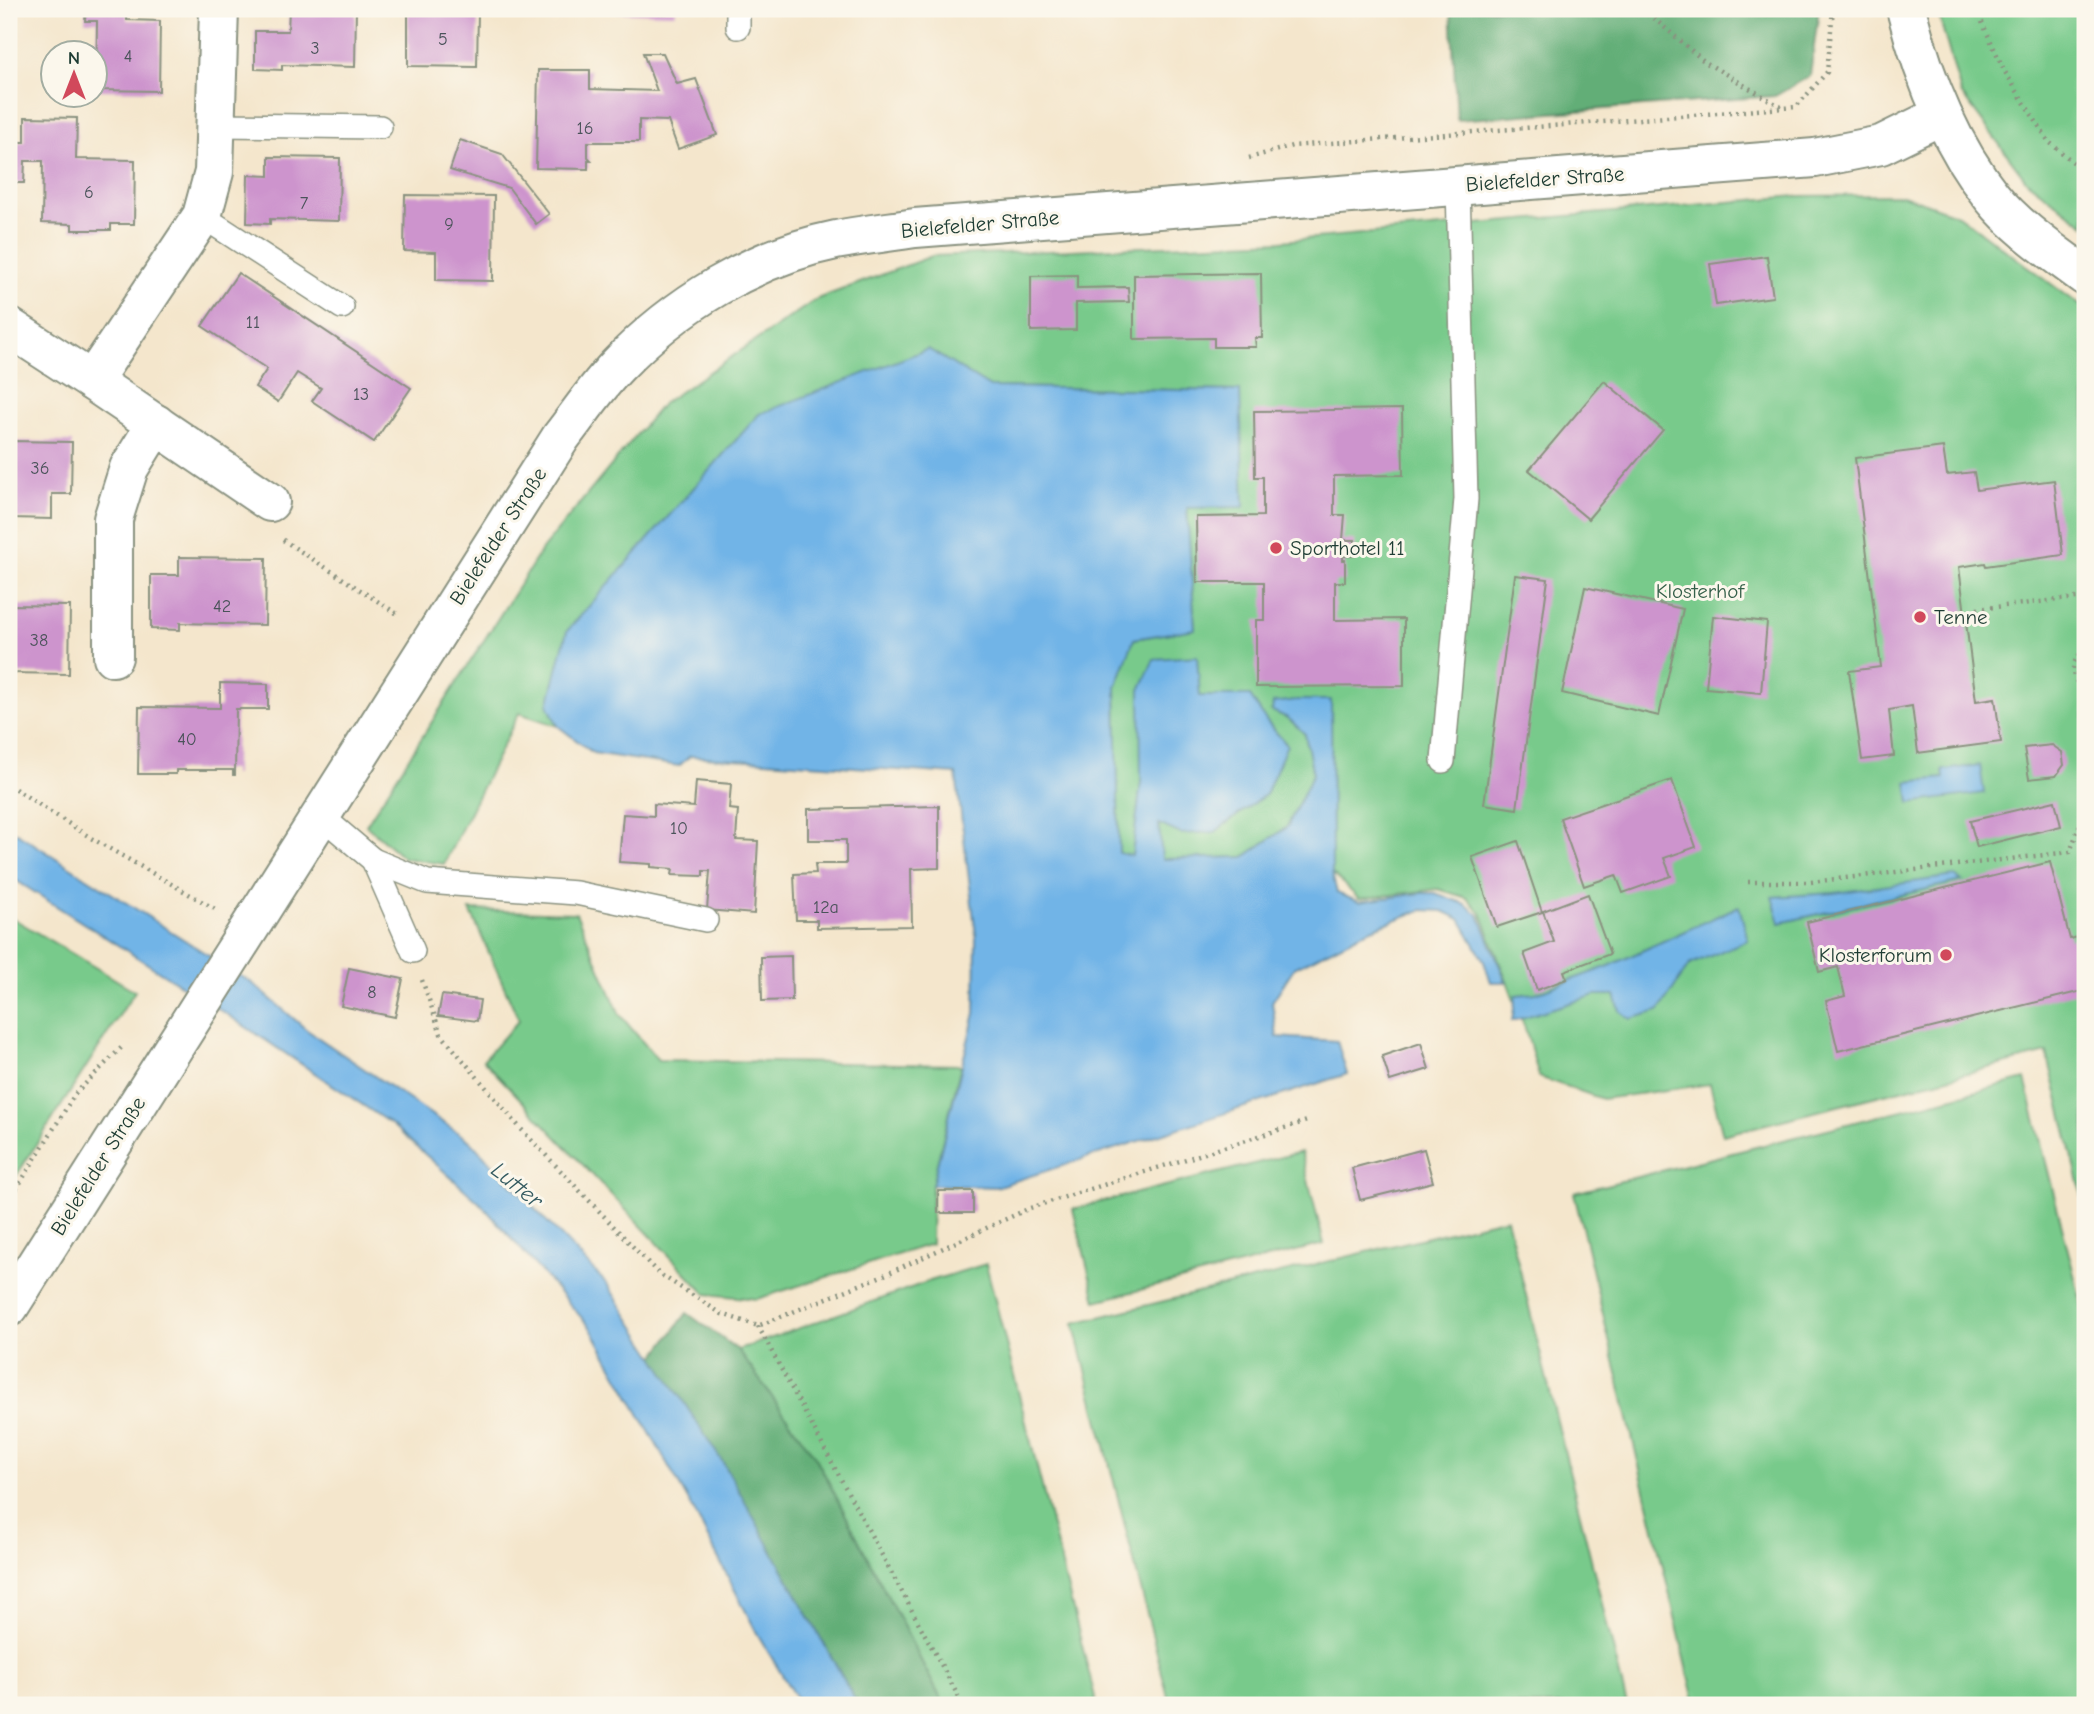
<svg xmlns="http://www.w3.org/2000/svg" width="2094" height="1714" font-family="'Comic Neue',sans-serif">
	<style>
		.green { fill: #78ca8b; stroke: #4c8460; stroke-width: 2 }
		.forest { fill: #62ae77; stroke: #407656; stroke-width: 2 }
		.water { fill: #71b4e7; stroke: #48788e; stroke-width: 2 }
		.building { fill: #cd94cd }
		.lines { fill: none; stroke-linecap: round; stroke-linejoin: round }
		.service-casing { stroke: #8a9280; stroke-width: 26 }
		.minor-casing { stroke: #8a9280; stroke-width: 42 }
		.tertiary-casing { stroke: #8a9280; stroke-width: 42 }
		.path { stroke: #8a9280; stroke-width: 4.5; stroke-dasharray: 2 5; stroke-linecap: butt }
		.service { stroke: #fff; stroke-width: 23 }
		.minor { stroke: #fff; stroke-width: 38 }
		.tertiary { stroke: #fff; stroke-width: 38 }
		.poi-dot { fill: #d1495b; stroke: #fbf7ec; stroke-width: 2.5 }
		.labels { text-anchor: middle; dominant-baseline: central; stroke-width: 6; stroke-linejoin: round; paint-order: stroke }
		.number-label { font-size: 18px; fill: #4a535a }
		.street-label { font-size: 21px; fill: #1f3d34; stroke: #fbf7ec }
		.poi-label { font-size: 21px; fill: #1f3d34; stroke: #fbf7ec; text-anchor: start }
		.park-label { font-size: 21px; fill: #35604a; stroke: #fbf7ec }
		.water-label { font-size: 23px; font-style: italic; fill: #345b61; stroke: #fbf7ec }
	</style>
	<rect width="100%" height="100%" fill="#fbf7ec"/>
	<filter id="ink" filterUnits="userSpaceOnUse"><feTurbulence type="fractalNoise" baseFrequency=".0143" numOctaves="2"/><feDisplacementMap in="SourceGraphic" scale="14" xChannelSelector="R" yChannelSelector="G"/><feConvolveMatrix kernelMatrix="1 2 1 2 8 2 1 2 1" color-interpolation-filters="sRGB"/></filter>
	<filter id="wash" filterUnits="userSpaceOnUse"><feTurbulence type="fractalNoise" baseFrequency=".00686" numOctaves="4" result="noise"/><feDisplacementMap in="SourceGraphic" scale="28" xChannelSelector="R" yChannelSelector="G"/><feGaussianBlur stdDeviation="1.57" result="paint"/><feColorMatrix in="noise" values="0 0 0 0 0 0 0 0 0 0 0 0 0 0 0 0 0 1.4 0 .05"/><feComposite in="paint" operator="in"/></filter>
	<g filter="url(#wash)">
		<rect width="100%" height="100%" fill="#f4e6cc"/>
		<g class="green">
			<polygon points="1937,9 2085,9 2085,225 2027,181 1961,93"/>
			<polygon points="1903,195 1958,215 2085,309 2085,1207 2047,1053 1723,1135 1710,1084 1602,1099 1539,1077 1526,1031 1481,913 1467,898 1438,889 1359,899 1332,873 1331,701 1272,711 1288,718 1305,734 1314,774 1287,827 1244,857 1161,860 1159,823 1287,745 1267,722 1250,696 1141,782 1132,857 1119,853 1116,687 1134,639 1195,629 1187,507 1240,391 990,387 928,349 548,705 558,726 519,713 444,864 404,858 366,825 543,548 662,404 817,299 932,256 1281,241 1797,196"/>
			<polygon points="470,910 576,913 620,1015 658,1060 961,1065 932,1185 931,1244 757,1299 706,1294 483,1060 519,1020"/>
			<polygon points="9,916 135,991 9,1187"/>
			<polygon points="2025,1079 2085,1318 2085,1704 1696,1705 1574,1193"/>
			<polygon points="1301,1152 1324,1244 1096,1301 1073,1209"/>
			<polygon points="1507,1218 1627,1705 1170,1705 1074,1323"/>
			<polygon points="986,1264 1097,1705 944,1705 816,1458 738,1350 930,1281"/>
		</g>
		<g class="forest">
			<polygon points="1451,9 1819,9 1810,76 1775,96 1457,120"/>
			<polygon points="687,1313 738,1350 816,1458 944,1705 858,1705 725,1466 654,1357"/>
		</g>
		<g class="water">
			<polygon points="928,349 990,387 1240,391 1244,507 1187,508 1195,629 1134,639 1116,687 1119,853 1132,856 1141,782 1140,690 1154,659 1197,656 1200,696 1250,696 1267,722 1287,745 1266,794 1215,832 1181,834 1159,824 1162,859 1244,857 1287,827 1313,774 1305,734 1288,718 1272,711 1273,703 1296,700 1331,700 1332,873 1337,893 1359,902 1421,893 1435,893 1465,904 1479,915 1506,982 1491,982 1483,959 1460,919 1443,911 1421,910 1369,930 1294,968 1272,1002 1277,1037 1337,1041 1347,1074 996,1187 932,1185 975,1013 976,936 956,774 690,756 679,766 593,753 558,726 548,705 567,631 759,414"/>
			<polygon points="1980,765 1984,793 1910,803 1907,782 1944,778 1943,770"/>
			<polygon points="9,828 252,983 307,1030 470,1141 607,1284 725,1466 858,1705 800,1705 757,1633 693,1509 590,1327 482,1205 391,1124 231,1017 9,876"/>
			<polygon points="1955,876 1962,881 1780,923 1772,897 1834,893"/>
			<polygon points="1739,906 1748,940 1689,965 1659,1011 1630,1019 1620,1011 1615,995 1596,995 1512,1021 1516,995 1536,993 1609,966"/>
		</g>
		<g id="blocks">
			<g class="building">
				<polygon points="86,9 127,9 127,20 160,21 159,91 96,90 97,21 85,21"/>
				<polygon points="289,9 356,9 355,67 282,65 282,70 255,69 255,31 288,31"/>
				<polygon points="408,9 503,9 503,12 478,12 477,67 408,66"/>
				<polygon points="592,9 676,9 675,14 592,12"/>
				<polygon points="643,53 663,53 677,84 696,79 717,135 678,149 668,121 639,120 639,142 588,142 588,157 591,160 588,160 588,169 536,168 538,70 590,70 590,89 657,91"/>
				<polygon points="25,117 77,118 76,159 135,160 134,224 111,224 111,230 72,230 72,224 42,223 43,161 25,161 24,183 9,183 9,142 25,142"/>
				<polygon points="460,140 502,154 549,214 536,224 509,188 450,170"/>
				<polygon points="269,157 340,158 339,221 270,219 270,224 247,223 248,175 269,176"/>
				<polygon points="405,195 494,196 493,281 436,280 436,252 404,251"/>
				<polygon points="1767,256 1773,297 1716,305 1710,264"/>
				<polygon points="238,273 411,388 374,442 312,401 321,388 297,373 278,402 255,387 267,369 202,326"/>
				<polygon points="1261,273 1262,338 1255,338 1256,347 1214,347 1214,338 1134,339 1134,275"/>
				<polygon points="1077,275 1077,288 1128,287 1129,302 1076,303 1076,330 1031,331 1031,276"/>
				<polygon points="1604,381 1663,430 1588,519 1529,470"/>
				<polygon points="1402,409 1403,475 1334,476 1334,515 1345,515 1343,540 1355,540 1355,556 1343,556 1343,560 1345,560 1345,582 1335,582 1335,620 1404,619 1404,686 1256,687 1256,620 1264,620 1264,582 1197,582 1196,517 1263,516 1263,477 1255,477 1254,411"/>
				<polygon points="9,441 72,442 71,494 52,494 52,519 12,518 12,494 9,494"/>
				<polygon points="1943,447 1947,475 1974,472 1977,490 2054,480 2063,555 1986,566 1985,563 1959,567 1976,701 1995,698 2001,742 1918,753 1912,706 1889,710 1894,756 1862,760 1849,671 1881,667 1855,458"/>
				<polygon points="179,557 266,558 265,625 180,623 180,630 151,629 151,575 179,575"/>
				<polygon points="1515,575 1548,579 1517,809 1484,804"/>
				<polygon points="1585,587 1683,609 1659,716 1562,693"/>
				<polygon points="9,605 70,606 69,674 9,673"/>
				<polygon points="1713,616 1767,622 1761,693 1706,688"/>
				<polygon points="220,683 268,684 268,709 236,709 235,775 233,775 233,770 176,770 176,774 138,774 139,707 220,708"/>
				<polygon points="2052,745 2062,752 2064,765 2056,776 2029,779 2024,748"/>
				<polygon points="1672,780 1696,847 1664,858 1671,876 1623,893 1616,875 1584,886 1560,818"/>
				<polygon points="696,781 731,784 729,809 738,810 736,840 758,841 754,914 707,910 710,871 703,871 703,876 672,875 673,869 651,867 651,864 619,862 623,814 654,816 654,804 694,807"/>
				<polygon points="2055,801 2061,826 1977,847 1970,821"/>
				<polygon points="939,806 939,868 911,869 912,926 817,928 817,920 796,920 794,874 816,873 815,864 846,864 846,840 808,840 808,809"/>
				<polygon points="1518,841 1542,912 1497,927 1472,857"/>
				<polygon points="2050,862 2070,939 2085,935 2085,981 2080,983 2082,991 1838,1051 1826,1001 1845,996 1838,967 1819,972 1807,922"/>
				<polygon points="1588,894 1610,954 1564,971 1567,979 1537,990 1524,953 1554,942 1543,911"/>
				<polygon points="791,956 792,1000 762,1001 761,957"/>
				<polygon points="349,968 403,979 395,1017 341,1006"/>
				<polygon points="442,995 480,1000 477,1021 438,1016"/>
				<polygon points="1421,1043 1429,1069 1390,1081 1382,1056"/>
				<polygon points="1424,1149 1433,1182 1360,1200 1352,1168"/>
				<rect x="938" y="1191" width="35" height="22"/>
			</g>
		</g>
	</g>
	<g filter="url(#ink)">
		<use href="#blocks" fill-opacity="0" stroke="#8a9280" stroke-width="2"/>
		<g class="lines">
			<g class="service-casing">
				<g id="service">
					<polyline points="738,27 738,9"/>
					<polyline points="217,125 380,127"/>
					<polyline points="202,216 342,307"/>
					<polyline points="1443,761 1466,499 1458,186"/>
					<polyline points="320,815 373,860 413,951"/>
					<polyline points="373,860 427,882 576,893 706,920"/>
				</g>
			</g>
			<g class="minor-casing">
				<g id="minor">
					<polyline points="9,327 92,381 270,502"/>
					<polyline points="92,381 202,216 214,172 219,9"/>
					<polyline points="113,657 113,519 129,468 156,424"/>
				</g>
			</g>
			<g class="tertiary-casing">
				<g id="tertiary">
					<path d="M1906 9C1923 75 1948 142 1992 197 2017 228 2053 252 2085 276"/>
					<path d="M9 1307 561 437C579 414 596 388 617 366 675 305 753 257 836 240 862 235 889 232 915 228L1815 158 1881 145 1942 115"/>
				</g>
			</g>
			<g class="path">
				<polyline points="1643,9 1705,62 1783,108"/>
				<polyline points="1976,9 2005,72 2049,142 2085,172"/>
				<polyline points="1249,158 1292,146 1796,107 1827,72 1833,9"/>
				<polyline points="283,540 399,615"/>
				<polyline points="1977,609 2085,597"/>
				<path d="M2085 650C2069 661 2069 679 2085 690"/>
				<polyline points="9,785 91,838 215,909"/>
				<polyline points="1748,882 1811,882 2070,852 2085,810"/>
				<polyline points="422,980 441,1034 521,1129 658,1273 722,1314 758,1326 889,1273 1030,1208 1307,1121"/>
				<polyline points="9,1201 75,1094 122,1047"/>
				<polyline points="758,1326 963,1705"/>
			</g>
			<use href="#service" class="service"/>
			<use href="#minor" class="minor"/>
			<use href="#tertiary" class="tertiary"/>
		</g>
	</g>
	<g class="poi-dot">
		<circle cx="1276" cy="548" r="7"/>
		<circle cx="1920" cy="617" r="7"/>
		<circle cx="1946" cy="955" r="7"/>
	</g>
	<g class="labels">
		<g class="number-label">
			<text x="443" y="39">5</text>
			<text x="315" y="48">3</text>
			<text x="128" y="56">4</text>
			<text x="585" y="128">16</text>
			<text x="89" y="192">6</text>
			<text x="304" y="203">7</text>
			<text x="449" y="224">9</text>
			<text x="253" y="322">11</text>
			<text x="361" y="394">13</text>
			<text x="40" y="468">36</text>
			<text x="222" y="606">42</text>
			<text x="39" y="640">38</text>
			<text x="187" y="739">40</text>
			<text x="679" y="828">10</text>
			<text x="826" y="907">12a</text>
			<text x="372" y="992">8</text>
		</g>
		<g class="street-label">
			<text transform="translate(1545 179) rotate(-4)">Bielefelder Straße</text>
			<text transform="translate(980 224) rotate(-5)">Bielefelder Straße</text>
			<text transform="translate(498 536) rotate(-57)">Bielefelder Straße</text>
			<text transform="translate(98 1166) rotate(-58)">Bielefelder Straße</text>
		</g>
		<g class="poi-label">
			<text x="1290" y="548">Sporthotel 11</text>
			<text x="1934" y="617">Tenne</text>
			<text x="1932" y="955" text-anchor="end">Klosterforum</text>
		</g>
		<g class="park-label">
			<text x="1700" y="591">Klosterhof</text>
		</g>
		<g class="water-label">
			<text transform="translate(517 1185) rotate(39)">Lutter</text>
		</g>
	</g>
	<rect width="2094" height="1714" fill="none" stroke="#fbf7ec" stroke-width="35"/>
	<g transform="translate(74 74)"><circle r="33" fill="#fbf7ec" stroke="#a3ada2" stroke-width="2"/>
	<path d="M0-5L12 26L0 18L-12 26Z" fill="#d1495b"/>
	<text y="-10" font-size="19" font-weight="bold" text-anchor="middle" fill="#1f3d34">N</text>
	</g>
</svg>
